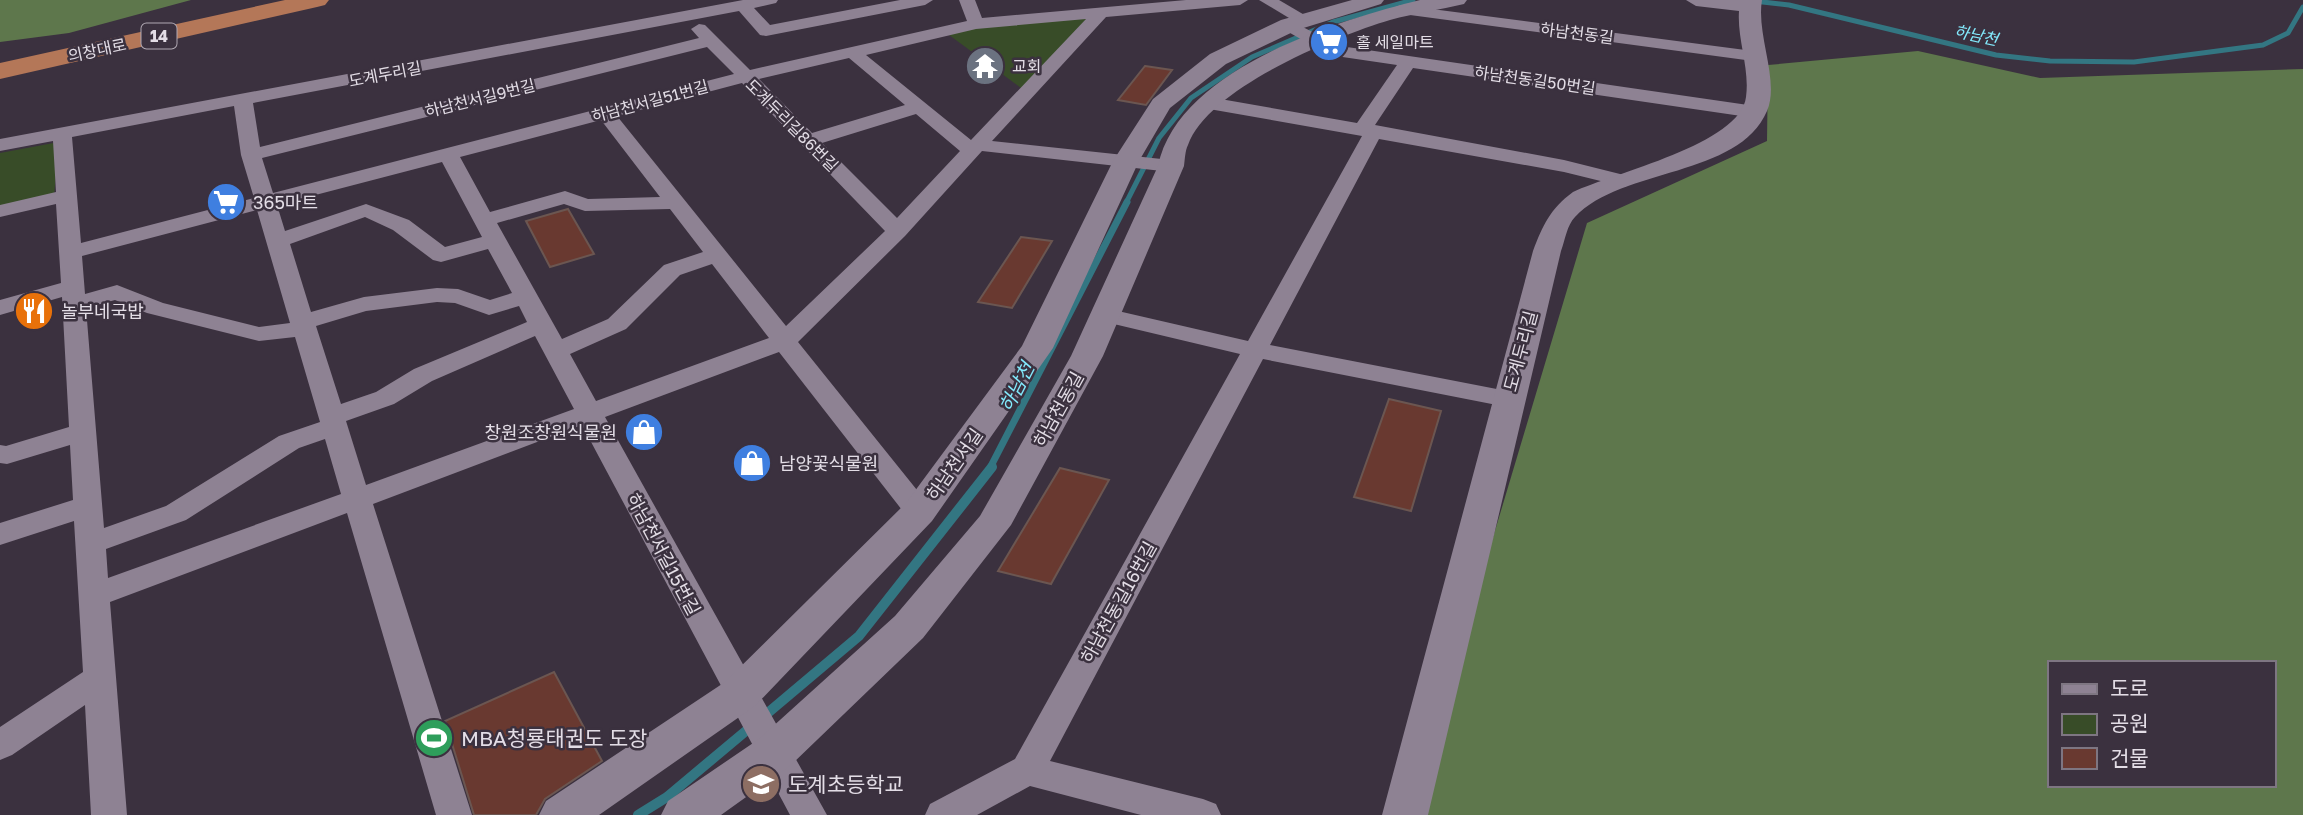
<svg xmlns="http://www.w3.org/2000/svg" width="2303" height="815" font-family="'Golos Text','Noto Sans KR',sans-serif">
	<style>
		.green { fill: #384c28 }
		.forest { fill: #5e774c; fill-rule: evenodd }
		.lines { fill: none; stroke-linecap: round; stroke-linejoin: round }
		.stream-far2 { stroke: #337682; stroke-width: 5 }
		.stream-far1 { stroke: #337682; stroke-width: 7 }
		.stream { stroke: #337682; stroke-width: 10 }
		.building { fill: #693930; stroke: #6b5651; stroke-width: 2 }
		.minor { fill: #8e8293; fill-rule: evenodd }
		.tertiary { fill: #8e8293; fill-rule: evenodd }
		.trunk { fill: #b47758; fill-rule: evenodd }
		.labels { text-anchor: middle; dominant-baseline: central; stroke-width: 5; stroke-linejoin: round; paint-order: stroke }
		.far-street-label { font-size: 16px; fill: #e3dde6; stroke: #3b313f }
		.far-water-label { font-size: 16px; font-style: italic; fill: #83eafd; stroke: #3b313f }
		.shield { fill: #3b313f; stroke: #b1a9b4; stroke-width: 2 }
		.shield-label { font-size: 16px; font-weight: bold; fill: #e3dde6 }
		.far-poi-label { font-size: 16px; fill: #e3dde6; stroke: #3b313f; text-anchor: start }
		.poi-label { font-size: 18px; fill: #e3dde6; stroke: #3b313f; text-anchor: start }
		.street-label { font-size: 18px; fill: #e3dde6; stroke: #3b313f }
		.water-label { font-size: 19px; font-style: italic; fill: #83eafd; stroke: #3b313f }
		.near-poi-label { font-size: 21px; fill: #e3dde6; stroke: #3b313f; text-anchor: start }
	</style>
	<rect width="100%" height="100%" fill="#3b313f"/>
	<g class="green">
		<polygon points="1097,15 1025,91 945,32"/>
		<polygon points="59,142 54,196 0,209 0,153"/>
	</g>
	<g class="forest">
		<polygon points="0,0 191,0 69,33 0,42"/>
		<path d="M1918 51 2040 78 2303 69V815H1410L1587 223 1767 141 1768 65ZM2049 663H2273V785H2049Z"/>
	</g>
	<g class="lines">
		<g class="stream-far2">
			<polyline points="1745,0 1789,5 1996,55 2050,61 2134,62 2263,45 2288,33 2303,7"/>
			<polyline points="1126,203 1159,138 1191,98 1252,57 1333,22 1413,0"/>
		</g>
		<polyline class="stream-far1" points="990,468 1127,202"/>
		<g class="stream">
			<polyline points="763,717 859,636 992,467"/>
			<polyline points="638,815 667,797 753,725"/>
		</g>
	</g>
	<g class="building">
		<polygon points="1145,66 1172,70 1146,105 1118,100"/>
		<polygon points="568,209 594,254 550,267 526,221"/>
		<polygon points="1021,237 1052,241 1012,308 978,302"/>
		<polygon points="1389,399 1441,411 1411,511 1354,497"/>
		<polygon points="1060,468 1109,480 1051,584 998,571"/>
		<polygon points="554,672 602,761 545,799 536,815 474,815 445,721"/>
	</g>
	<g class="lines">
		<g class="minor">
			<path d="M743 0H778L776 3 754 8 770 25 900 0H933L925 5 766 36 760 35 739 11 253 103 260 147 699 38 691 29 699 24 705 25 750 70 967 21 959 0H975L982 18 1186 0H1248L1240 5 1106 17 992 141 1171 160 1181 166 1178 170 1171 172 982 151 905 236 798 342 929 505 933 512 929 519 919 522 909 519 779 352 605 417 827 815H790L582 425 373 504 472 815H436L347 513 110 602 127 815H91L85 705 12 755 0 760V727L83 672 74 521 0 545V523L73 500 70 445 7 464 0 463V445L6 446 69 427 62 297 0 315V300L61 283 56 204 0 217V205L56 192 53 141 0 151V139ZM1086 19 971 140 866 55 976 29ZM707 47 734 74 273 193 262 158ZM849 58 905 105 812 133 759 79ZM742 83 885 231 786 326 617 116ZM234 106 241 155 254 198 81 243 72 137ZM916 114 960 151 897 218 822 143ZM601 120 660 197 588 199 565 191 490 212 460 157ZM442 162 482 237 445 247 409 220 366 204 285 231 277 205ZM564 204 585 211 670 209 703 252 664 265 608 319 562 339 497 223ZM257 210 290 323 259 327 163 303 117 285 85 294 82 256ZM365 217 393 230 433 260 441 262 488 249 512 293 490 300 458 289 437 288 364 297 311 312 290 244ZM712 264 769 338 596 401 570 354 626 329 680 275ZM115 300 147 313 259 341 295 337 320 422 279 436 166 506 104 528 86 308ZM437 302 455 303 489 315 519 306 527 322 414 369 376 392 341 404 316 326 366 311ZM535 336 574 409 366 485 346 421 394 404 432 381ZM325 439 341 494 108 578 106 549 186 520 299 448Z"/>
			<polygon points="1259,0 1279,0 1313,20 1305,25 1299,24"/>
			<polygon points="1401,5 1753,51 1762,56 1753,61 1395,13 1395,7"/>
			<polygon points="1289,20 1340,46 1755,106 1764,112 1755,118 1413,68 1375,125 1564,160 1632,177 1635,181 1625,187 1564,172 1379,139 1270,345 1507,391 1516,393 1520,399 1516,405 1507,407 1263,359 1050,761 1203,799 1216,804 1221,815 1141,815 1030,786 977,815 925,815 930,804 1015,759 1240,354 1097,320 1093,315 1097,310 1105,308 1248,341 1362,136 1209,109 1200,103 1209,97 1357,123 1397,65 1329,55 1283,29 1281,25"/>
		</g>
		<g class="tertiary">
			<polygon points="1352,0 1384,0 1381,4 1297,30 1226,64 1170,108 1139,161 1053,348 932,521 755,706 599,815 539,815 546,801 725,682 906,503 1022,346 1113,161 1153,99 1210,54 1281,20"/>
			<path d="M1420 0H1467L1464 4C1440 10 1415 13 1390 20 1336 36 1208 88 1188 145 1185 151 1185 159 1184 166L1103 356 1011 525 923 638 791 765 721 815H661L668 801 759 739 895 616 980 516 1071 356 1158 166C1178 69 1336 21 1420 0Z"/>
			<path d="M1686 0H1762C1756 35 1780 81 1767 111 1738 178 1622 167 1575 217 1567 225 1565 240 1561 251L1428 815H1382L1533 251C1543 225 1550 209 1573 192 1613 173 1741 144 1746 97 1750 68 1737 40 1739 11L1696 6Z"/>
		</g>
		<polygon class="trunk" points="285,0 329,0 325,5 317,7 0,79 0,63"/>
	</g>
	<defs>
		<g id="supermarket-disc" transform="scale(2.0125)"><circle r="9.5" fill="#3f7fe0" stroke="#3b313f"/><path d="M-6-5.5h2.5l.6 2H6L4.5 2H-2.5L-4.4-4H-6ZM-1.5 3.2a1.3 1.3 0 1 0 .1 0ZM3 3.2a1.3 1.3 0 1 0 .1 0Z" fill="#fff"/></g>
		<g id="temple-disc" transform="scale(2.0125)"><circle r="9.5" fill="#6b7280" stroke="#3b313f"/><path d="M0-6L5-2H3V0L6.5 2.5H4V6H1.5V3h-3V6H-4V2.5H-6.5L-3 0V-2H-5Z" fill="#fff"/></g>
		<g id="restaurant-disc" transform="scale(2.0125)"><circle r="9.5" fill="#e8710a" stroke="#3b313f"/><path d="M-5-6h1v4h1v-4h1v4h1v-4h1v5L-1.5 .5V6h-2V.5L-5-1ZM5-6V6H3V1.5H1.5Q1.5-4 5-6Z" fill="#fff"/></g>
		<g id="shop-disc" transform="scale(2.0125)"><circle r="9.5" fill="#3f7fe0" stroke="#3b313f"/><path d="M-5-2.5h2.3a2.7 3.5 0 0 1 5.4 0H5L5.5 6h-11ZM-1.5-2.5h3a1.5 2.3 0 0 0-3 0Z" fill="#fff"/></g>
		<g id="stadium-disc" transform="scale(2.0125)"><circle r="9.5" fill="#2e9e5b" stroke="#3b313f"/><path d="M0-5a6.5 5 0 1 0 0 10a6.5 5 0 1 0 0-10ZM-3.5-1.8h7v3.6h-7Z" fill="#fff"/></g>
		<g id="school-disc" transform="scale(2.0125)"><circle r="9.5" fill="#8d6e63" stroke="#3b313f"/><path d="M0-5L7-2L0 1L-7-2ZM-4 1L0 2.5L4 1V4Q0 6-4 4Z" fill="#fff"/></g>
	</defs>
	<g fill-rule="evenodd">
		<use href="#supermarket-disc" x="1329" y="42"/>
		<use href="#temple-disc" x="985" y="66"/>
		<use href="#supermarket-disc" x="226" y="202"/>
		<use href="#restaurant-disc" x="34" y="311"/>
		<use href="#shop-disc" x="644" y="432"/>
		<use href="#shop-disc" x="752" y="463"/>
		<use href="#stadium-disc" x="434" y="738"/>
		<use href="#school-disc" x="761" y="784"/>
	</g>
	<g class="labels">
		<g class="far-street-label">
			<text transform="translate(1577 33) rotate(7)">하남천동길</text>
			<text transform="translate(97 50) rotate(-12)">의창대로</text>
			<text transform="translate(385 74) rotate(-11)">도계두리길</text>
			<text transform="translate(1535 80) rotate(8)">하남천동길50번길</text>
			<text transform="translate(480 98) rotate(-14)">하남천서길9번길</text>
			<text transform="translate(650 101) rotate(-15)">하남천서길51번길</text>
			<text transform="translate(792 125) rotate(45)">도계두리길86번길</text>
		</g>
		<g class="far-water-label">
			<text transform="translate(1976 35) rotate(12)">하남천</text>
		</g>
		<rect class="shield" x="141.5" y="23.5" width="35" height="25" rx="5"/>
		<g class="shield-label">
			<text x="159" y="36">14</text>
		</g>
		<g class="far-poi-label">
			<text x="1356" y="42">홀 세일마트</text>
			<text x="1012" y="66">교회</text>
		</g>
		<g class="poi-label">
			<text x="253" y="202">365마트</text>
			<text x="61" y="311">놀부네국밥</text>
			<text x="617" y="432" text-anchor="end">창원조창원식물원</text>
			<text x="779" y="463">남양꽃식물원</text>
		</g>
		<g class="street-label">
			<text transform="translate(1520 351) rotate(-75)">도계두리길</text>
			<text transform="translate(1058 409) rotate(-61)">하남천동길</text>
			<text transform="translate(954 464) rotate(-55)">하남천서길</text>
			<text transform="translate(664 554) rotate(62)">하남천서길15번길</text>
			<text transform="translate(1118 602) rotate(-61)">하남천동길16번길</text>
		</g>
		<g class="water-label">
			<text transform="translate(1016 387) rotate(-63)">하남천</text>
		</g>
		<g class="near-poi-label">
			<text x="461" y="738">MBA청룡태권도 도장</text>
			<text x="788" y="784">도계초등학교</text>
		</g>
	</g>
	<rect x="2048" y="661" width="228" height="126" fill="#3b313f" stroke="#7e7682" stroke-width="2"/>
	<rect x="2062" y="684" width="35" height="10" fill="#8e8293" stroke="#7e7682" stroke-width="2"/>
	<text x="2110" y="696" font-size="21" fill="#e3dde6">도로</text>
	<rect x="2062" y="714" width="35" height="21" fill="#384c28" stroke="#7e7682" stroke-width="2"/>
	<text x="2110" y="731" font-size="21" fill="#e3dde6">공원</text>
	<rect x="2062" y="748" width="35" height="21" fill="#693930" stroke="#7e7682" stroke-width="2"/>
	<text x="2110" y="766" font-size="21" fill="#e3dde6">건물</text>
</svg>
